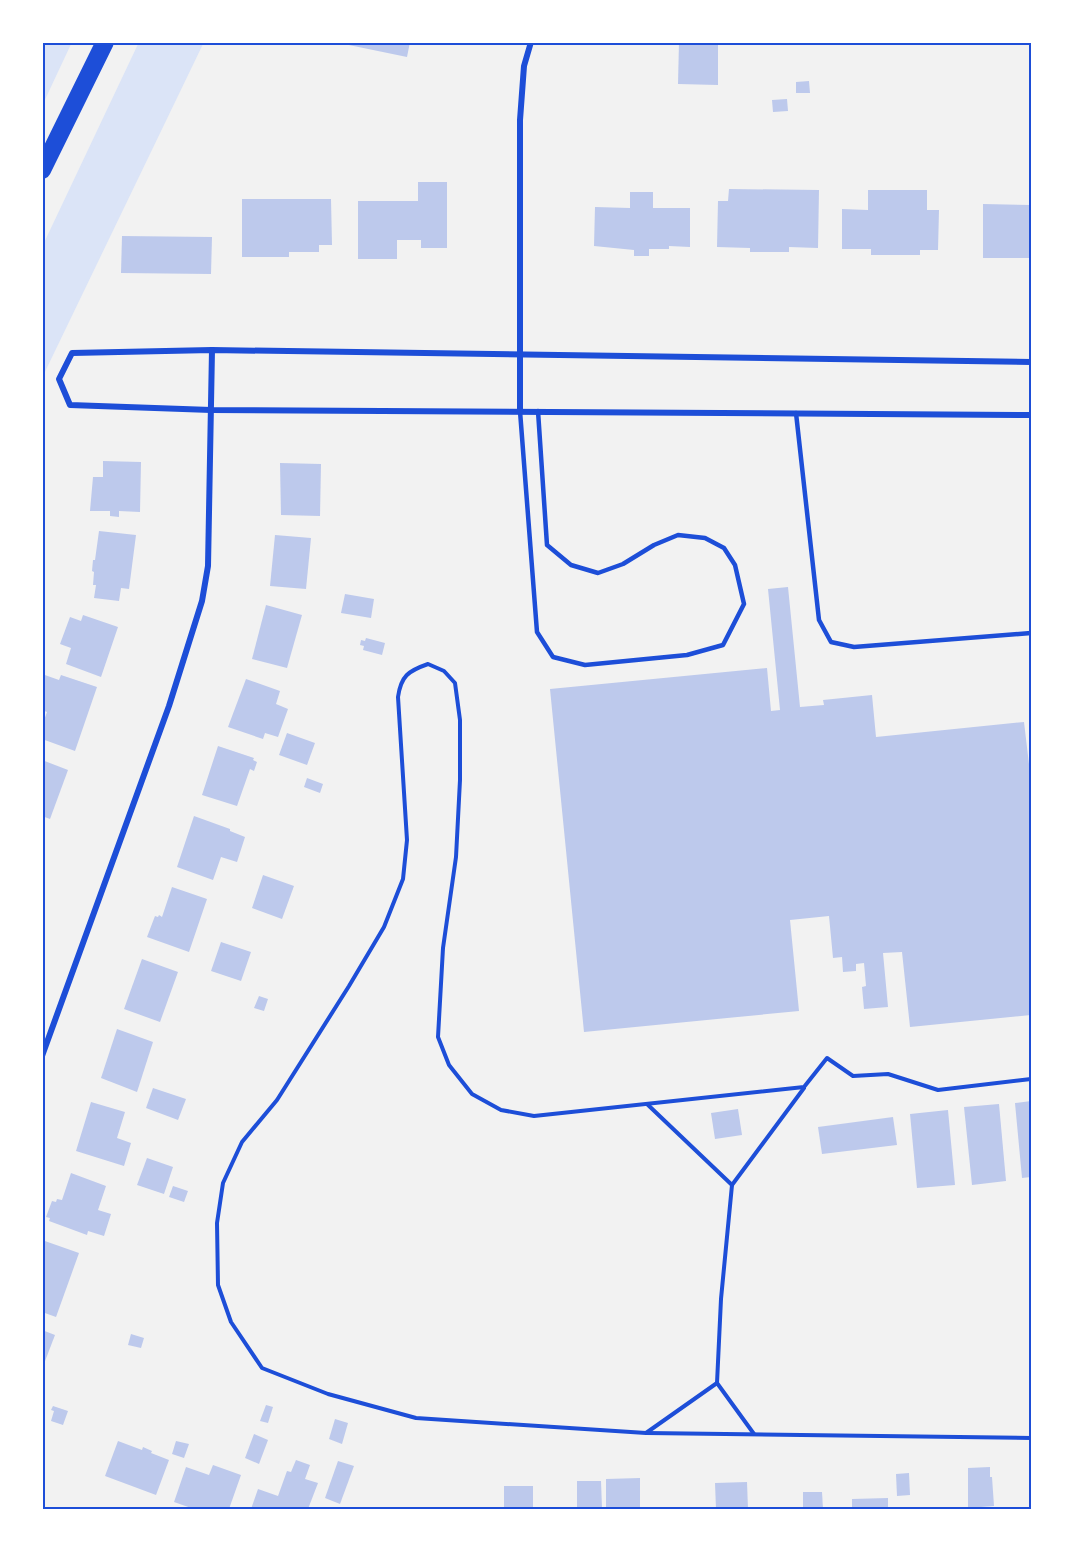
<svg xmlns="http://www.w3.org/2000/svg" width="1073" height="1551" font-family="Barlow,sans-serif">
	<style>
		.green { fill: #dbe4f7 }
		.building { fill: #bdc9ec }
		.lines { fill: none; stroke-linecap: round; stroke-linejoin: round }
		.path { stroke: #1d4ed8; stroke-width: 4 }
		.service { stroke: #1d4ed8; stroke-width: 4.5 }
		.minor { stroke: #1d4ed8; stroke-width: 6 }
		.motorway { stroke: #1d4ed8; stroke-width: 18 }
		.neatline { fill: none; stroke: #1d4ed8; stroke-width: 2 }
	</style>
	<rect width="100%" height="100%" fill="#f2f2f2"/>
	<g class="green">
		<polygon points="42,42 72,42 42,106"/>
		<polygon points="139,42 204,42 42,378 42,247"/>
	</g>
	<g class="building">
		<polygon points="345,42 410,42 407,57 344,44"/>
		<polygon points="679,42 718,42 718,85 678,84"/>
		<polygon points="809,81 810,93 796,93 796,82"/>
		<polygon points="787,99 788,111 773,112 772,100"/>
		<polygon points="418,182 447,182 447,248 421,248 421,240 397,240 397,259 358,259 358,201 418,201"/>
		<polygon points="729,189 819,190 818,248 789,247 789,252 750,252 750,248 717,247 718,201 728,201"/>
		<polygon points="868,190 927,190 927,210 939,210 938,250 920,250 920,255 871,255 871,249 842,249 842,209 868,210"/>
		<polygon points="630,192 653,192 653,208 690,208 690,247 669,246 669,249 649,249 649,256 634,256 634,250 594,246 595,207 630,208"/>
		<polygon points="242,199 331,199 332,245 319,245 319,252 289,252 289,257 242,257"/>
		<polygon points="983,204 1031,205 1031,258 983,258"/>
		<polygon points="122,236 212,237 211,274 121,273"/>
		<polygon points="103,461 141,462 140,512 119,511 119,517 110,516 110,511 90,511 93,477 103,477"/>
		<polygon points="280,463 321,464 320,516 281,515"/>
		<polygon points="99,531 136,535 129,589 121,588 119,601 94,598 96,585 93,585 94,572 92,571 93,560 95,560"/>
		<polygon points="275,535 311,538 306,589 270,586"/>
		<polygon points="788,587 800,707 824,705 823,700 872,695 876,737 1024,722 1031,781 1031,1015 910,1027 902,952 883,953 888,1007 864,1009 862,987 866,986 864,963 856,964 856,971 843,972 842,957 833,958 829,916 790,920 799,1011 584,1032 550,689 767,668 771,711 780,710 768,589"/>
		<polygon points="345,594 374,599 371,618 341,613"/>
		<polygon points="266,605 302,615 287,668 252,659"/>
		<polygon points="83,615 118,627 101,677 66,664 71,648 60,644 70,617 81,621"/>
		<polygon points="366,638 385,643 382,655 363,650 364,646 360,645 361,640 365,641"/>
		<polygon points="42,674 59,680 61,675 97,687 75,751 42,739 42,726 47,712 42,710"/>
		<polygon points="246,679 280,691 276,704 288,709 278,737 265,733 263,739 228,727"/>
		<polygon points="287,733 315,743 307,765 279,755"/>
		<polygon points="218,746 254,758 253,760 257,762 254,771 250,769 237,806 202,795"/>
		<polygon points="42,760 68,770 50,819 42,816"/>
		<polygon points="307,778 323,784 320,793 304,787"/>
		<polygon points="194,816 230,829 230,831 245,837 237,862 221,857 213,880 177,867"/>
		<polygon points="263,875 294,886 282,919 252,908"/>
		<polygon points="172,887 207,899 189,952 147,937 155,916 158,917 159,915 162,917"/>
		<polygon points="221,942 251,952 241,981 211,971"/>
		<polygon points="142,959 178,972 160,1022 124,1009"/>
		<polygon points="259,996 268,999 264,1011 254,1008"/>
		<polygon points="117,1029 153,1042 137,1092 101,1078"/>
		<polygon points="153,1088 186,1099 178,1120 146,1108"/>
		<polygon points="1031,1101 1031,1177 1022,1178 1015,1103"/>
		<polygon points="91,1102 125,1112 117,1138 131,1143 124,1166 76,1151"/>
		<polygon points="999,1104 1006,1181 972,1185 964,1107"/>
		<polygon points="738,1109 742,1135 715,1139 711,1113"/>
		<polygon points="948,1110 955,1185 917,1188 910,1114"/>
		<polygon points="893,1117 897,1145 822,1154 818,1127"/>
		<polygon points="147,1158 173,1167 164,1194 137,1185"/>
		<polygon points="71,1173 106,1186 98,1210 111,1214 104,1236 88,1231 87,1235 49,1221 50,1218 46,1217 52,1201 56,1202 57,1199 62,1200"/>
		<polygon points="173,1186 188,1191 184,1202 169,1197"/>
		<polygon points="42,1240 79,1253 56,1317 42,1312"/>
		<polygon points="42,1330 55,1335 42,1369"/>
		<polygon points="131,1334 144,1338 141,1348 128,1345"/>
		<polygon points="266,1405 273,1407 268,1423 260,1421"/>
		<polygon points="53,1406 68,1411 63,1425 51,1421 54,1411 51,1410"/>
		<polygon points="335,1419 348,1423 342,1444 329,1439"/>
		<polygon points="254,1434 268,1440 259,1464 245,1458"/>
		<polygon points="118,1441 142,1450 143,1447 152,1451 151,1453 169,1460 156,1495 105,1476"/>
		<polygon points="176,1441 189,1444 184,1458 172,1454"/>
		<polygon points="296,1460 310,1465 305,1479 318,1483 308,1509 251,1509 258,1489 278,1496 287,1471 291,1472"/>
		<polygon points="338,1461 354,1466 340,1504 325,1498"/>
		<polygon points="213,1465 241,1475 229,1509 194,1509 174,1502 186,1467 209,1475"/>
		<polygon points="990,1467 990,1477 992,1477 994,1506 968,1508 968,1468"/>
		<polygon points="909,1473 910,1495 897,1496 896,1474"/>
		<polygon points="640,1478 640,1509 606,1509 606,1479"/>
		<polygon points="577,1481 601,1481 602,1508 577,1509"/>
		<polygon points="747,1482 748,1509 716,1509 715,1483"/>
		<rect x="504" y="1486" width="29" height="23"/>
		<polygon points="803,1492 822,1492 823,1509 803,1509"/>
		<polygon points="888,1498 888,1509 852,1509 852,1499"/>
	</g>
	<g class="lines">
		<g class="path">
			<polyline points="647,1104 732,1185 804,1088"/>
			<polyline points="732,1185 721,1299 717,1383 754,1434"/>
			<path d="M717 1383 646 1433 416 1418 328 1394 262 1368 231 1322 218 1285 217 1223 223 1183 242 1142 277 1100 349 986 384 927 403 879 407 840 398 697C401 676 408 671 428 664L444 671 455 683 460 720V780L456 857 443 948 438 1037 449 1065 472 1094 501 1110 534 1116 804 1087 827 1058 853 1076 888 1074 938 1090 1031 1079"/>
			<polyline points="647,1433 1031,1438"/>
		</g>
		<g class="service">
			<polyline points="520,411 537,632 553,657 585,665 687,655 723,645 744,604 735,565 724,548 705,538 678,535 654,545 623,564 598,573 571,565 547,545 538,411"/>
			<polyline points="796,413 819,620 831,642 854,647 1031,633"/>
		</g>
		<g class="minor">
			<polyline points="1031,362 212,350 72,353 59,379 70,405 211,410 1031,415"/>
			<polyline points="520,411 520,120 524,66 531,42"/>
			<polyline points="42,1056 169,706 202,601 208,566 212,350"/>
		</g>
		<polyline class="motorway" points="42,170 105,42"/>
	</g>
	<rect width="1073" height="1551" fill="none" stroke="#ffffff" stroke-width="87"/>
	<rect x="44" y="44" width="986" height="1464" class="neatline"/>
</svg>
